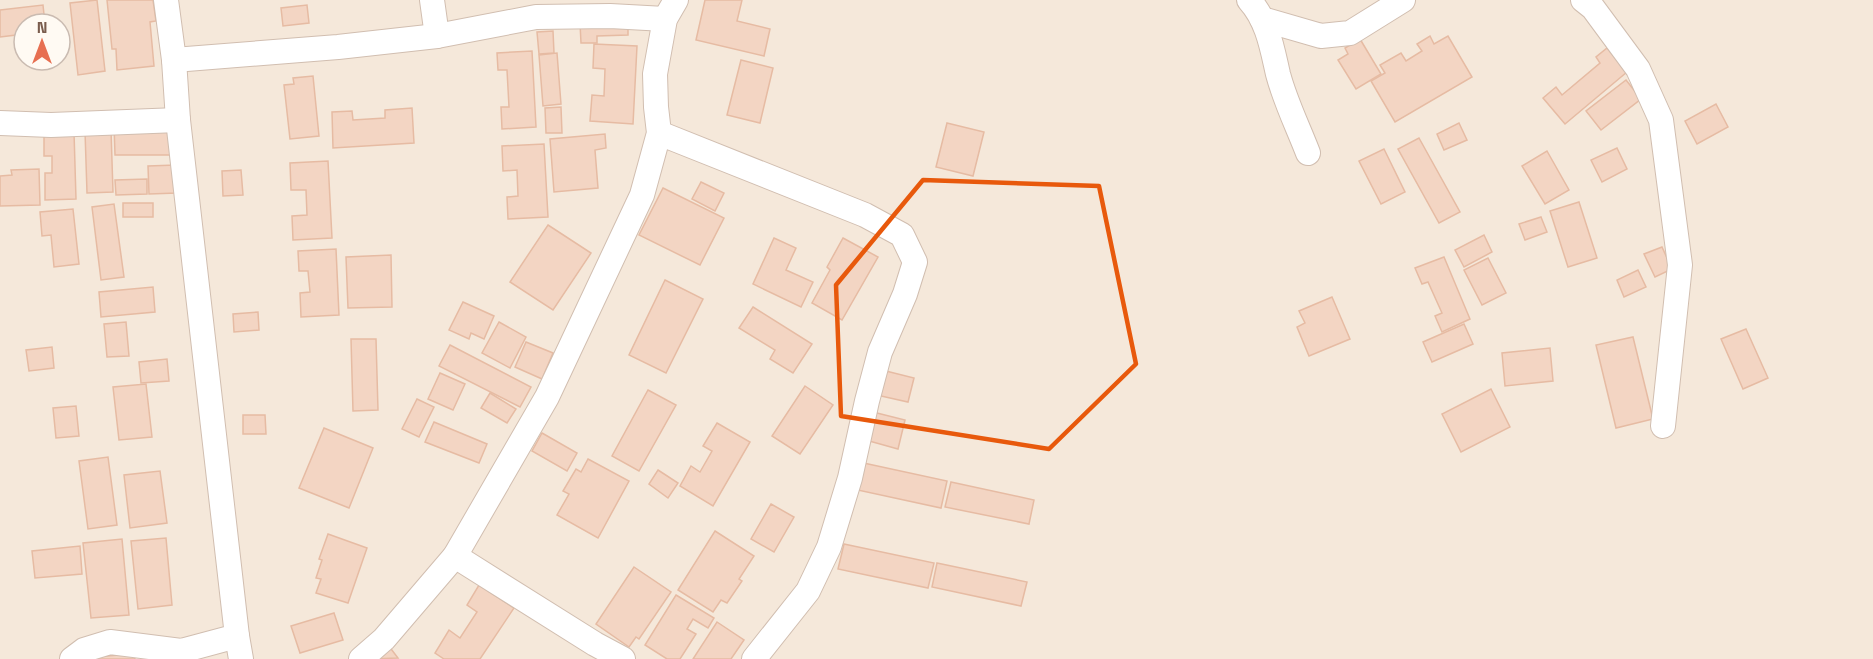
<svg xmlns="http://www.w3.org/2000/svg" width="1873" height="659" font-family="'Space Grotesk',sans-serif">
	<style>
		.residential { fill: #f5e8da; fill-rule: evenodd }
		.building { fill: #f3d5c3; stroke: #e6bba3; stroke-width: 1.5 }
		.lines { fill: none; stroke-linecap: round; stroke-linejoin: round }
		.minor-casing { stroke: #d1beb0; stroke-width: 26 }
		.minor { stroke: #fff; stroke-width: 24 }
		.marked { fill: none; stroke: #e8590c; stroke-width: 4.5; stroke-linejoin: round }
	</style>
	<rect width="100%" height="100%" fill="#fdf6ec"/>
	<path class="residential" d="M0 0H1873V659H0ZM24 24H60V60H24Z"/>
	<g class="building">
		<polygon points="97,0 105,71 78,75 70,3"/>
		<polygon points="107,0 153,0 156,21 150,22 154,66 117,70 116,49 112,49"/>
		<polygon points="705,0 742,0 737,21 770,29 764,56 696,40"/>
		<polygon points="43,5 45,24 24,24 24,34 0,37 0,10"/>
		<polygon points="307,5 309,23 283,26 281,8"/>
		<polygon points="628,22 628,35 597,36 597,43 581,43 580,23"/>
		<polygon points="553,31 554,53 539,54 537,32"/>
		<polygon points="1430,36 1434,44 1448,36 1472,77 1395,122 1371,81 1385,73 1380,65 1401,53 1406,61 1422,51 1417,44"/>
		<polygon points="1360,39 1381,74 1356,89 1338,60 1348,54 1345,48"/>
		<polygon points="594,44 637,46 633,124 590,121 592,95 604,96 605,69 593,68"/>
		<polygon points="1607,48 1627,72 1565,124 1543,98 1556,87 1562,95 1600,63 1596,57"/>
		<polygon points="532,51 536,127 502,129 501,107 509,107 507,70 498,70 497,53"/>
		<polygon points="557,53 561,104 543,106 539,55"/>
		<polygon points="741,60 773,68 760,123 727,115"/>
		<polygon points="313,76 319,136 290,139 284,85 294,84 293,78"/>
		<polygon points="1626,80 1641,99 1601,130 1586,111"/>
		<polygon points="1716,104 1728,127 1697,144 1685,121"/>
		<polygon points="561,107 562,133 546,133 545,108"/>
		<polygon points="412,108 414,143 333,148 332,112 352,111 353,120 385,118 385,110"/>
		<polygon points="947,123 984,132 973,176 936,167"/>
		<polygon points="1459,123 1467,140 1444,150 1437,134"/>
		<polygon points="114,125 170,125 170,155 115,155"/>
		<polygon points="111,130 113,192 87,193 85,131"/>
		<polygon points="74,132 76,199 45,200 45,173 52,173 52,156 44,156 44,133"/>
		<polygon points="605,134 606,148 595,150 598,188 554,192 550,139"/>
		<polygon points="1419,138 1460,212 1439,223 1398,149"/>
		<polygon points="544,144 548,217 508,219 507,197 518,196 517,170 503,171 502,146"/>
		<polygon points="1617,148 1627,169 1602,182 1591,160"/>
		<polygon points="1384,149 1405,192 1381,204 1359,161"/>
		<polygon points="1547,151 1569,190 1545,204 1522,166"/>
		<polygon points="328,161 332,238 293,240 292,216 307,215 306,190 291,190 290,163"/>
		<polygon points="176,165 177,193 149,194 148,166"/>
		<polygon points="39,169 40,205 0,206 0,176 12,175 11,170"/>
		<polygon points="241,170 243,195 223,196 222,171"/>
		<polygon points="147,179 147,194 116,195 115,180"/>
		<polygon points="701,182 724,193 715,211 692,199"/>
		<polygon points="663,188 724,218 700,265 639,235"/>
		<polygon points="1579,202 1597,258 1568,267 1550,211"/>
		<rect x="123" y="203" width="30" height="14"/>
		<polygon points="114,204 124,277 101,280 92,207"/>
		<polygon points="73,209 79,264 54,267 51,235 42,236 40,212"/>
		<polygon points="1541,217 1547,232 1525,240 1519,224"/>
		<polygon points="548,225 591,253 553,310 510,282"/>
		<polygon points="1484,235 1492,252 1464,267 1455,250"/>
		<polygon points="774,238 796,248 786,270 813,282 801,307 753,284"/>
		<polygon points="843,238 878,257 842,320 812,303 830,270 827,267"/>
		<polygon points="1662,247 1672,269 1655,277 1644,254"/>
		<polygon points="336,249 339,315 301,317 300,293 310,292 308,271 299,271 298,251"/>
		<polygon points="391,255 392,307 348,308 346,257"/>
		<polygon points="1444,257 1470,319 1442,332 1435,316 1442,313 1428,282 1422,284 1415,268"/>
		<polygon points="1488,258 1506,293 1482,305 1464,270"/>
		<polygon points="1638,270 1646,287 1624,297 1617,280"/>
		<polygon points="665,280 703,299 666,373 629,355"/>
		<polygon points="153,287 155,312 101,317 99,292"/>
		<polygon points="1332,297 1350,339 1309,356 1297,327 1305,323 1299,311"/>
		<polygon points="463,302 494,316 484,339 471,333 469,339 449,330"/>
		<polygon points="753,307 812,344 793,373 770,359 775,350 739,328"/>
		<polygon points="258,312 259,330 234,332 233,314"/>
		<polygon points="126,322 129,356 107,357 104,324"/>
		<polygon points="499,322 526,337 510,368 482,353"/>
		<polygon points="1464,324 1473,344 1432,362 1423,342"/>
		<polygon points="1746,329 1768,378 1743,389 1721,339"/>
		<polygon points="1633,337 1653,419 1616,428 1596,345"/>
		<polygon points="351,339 376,339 378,410 353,411"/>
		<polygon points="526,342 553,353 542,379 515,367"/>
		<polygon points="450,345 531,387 520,407 439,366"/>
		<polygon points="52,347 54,368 29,371 26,350"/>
		<polygon points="1550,348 1553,381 1505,386 1502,353"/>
		<polygon points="167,359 169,381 141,383 139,362"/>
		<polygon points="878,369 914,378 908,402 872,394"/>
		<polygon points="440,373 465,384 453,410 428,399"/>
		<polygon points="146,384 152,437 119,440 113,387"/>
		<polygon points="805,386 833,405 800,454 772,436"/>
		<polygon points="1491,389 1510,427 1461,452 1442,414"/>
		<polygon points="648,390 676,405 639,471 612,456"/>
		<polygon points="490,393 516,409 507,423 481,408"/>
		<polygon points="417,399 434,407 419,437 402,429"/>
		<polygon points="76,406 79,436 56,438 53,408"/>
		<polygon points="869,411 905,420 898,449 862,439"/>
		<polygon points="243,415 265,415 266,434 243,434"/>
		<polygon points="434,422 487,444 479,463 425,442"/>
		<polygon points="717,423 750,442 713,506 680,486 691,466 700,472 712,451 703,446"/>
		<polygon points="324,428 373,448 349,508 299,488"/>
		<polygon points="542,433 577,453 567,471 532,451"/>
		<polygon points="108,457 117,525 88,529 79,461"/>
		<polygon points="588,459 629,481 598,538 557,515 569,494 563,491 576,469 581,472"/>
		<polygon points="859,462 947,481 941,508 853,489"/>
		<polygon points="658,470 678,483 668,498 649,484"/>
		<polygon points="160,471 167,523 130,528 124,475"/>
		<polygon points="951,482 1034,500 1029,524 945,507"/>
		<polygon points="771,504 794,517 774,552 751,539"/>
		<polygon points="715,531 754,556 739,579 742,581 727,603 721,600 713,612 678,590"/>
		<polygon points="328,534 367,548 348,603 316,593 321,579 316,578 322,560 319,559"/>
		<polygon points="166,538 172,605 138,609 131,541"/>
		<polygon points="122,539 129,615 91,618 83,543"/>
		<polygon points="844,544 934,563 928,588 838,569"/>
		<polygon points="80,546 82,574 35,578 32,551"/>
		<polygon points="937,563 1027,582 1021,606 932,587"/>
		<polygon points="634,567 671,592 639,639 636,637 629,647 596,624"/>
		<polygon points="479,585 514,608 480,659 444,659 435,653 449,630 460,638 477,612 467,605"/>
		<polygon points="676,595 714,618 708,628 693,619 687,629 696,634 680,659 667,659 645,645"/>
		<polygon points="334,613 343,640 300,653 291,626"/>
		<polygon points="717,622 744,640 731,659 693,659"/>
		<polygon points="385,641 398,658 371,659"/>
		<polygon points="134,654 135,659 92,659 92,657"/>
	</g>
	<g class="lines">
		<g class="minor-casing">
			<g id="minor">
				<polyline points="166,0 174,60 178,120 237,636 241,659"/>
				<polyline points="432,0 437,36"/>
				<path d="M1249 0C1268 21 1272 48 1278 74 1285 101 1298 127 1308 153"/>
				<polyline points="1583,0 1593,8 1638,69 1661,120 1680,265 1663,426"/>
				<polyline points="1262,19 1321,36 1350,33 1403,0"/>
				<polyline points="174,60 338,47 437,36 536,17 610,16 665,19"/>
				<polyline points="0,123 51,125 178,120"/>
				<polyline points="659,133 865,215 902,235 915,262 905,294 880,352 867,401 850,478 829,547 808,591 754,659"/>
				<polyline points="455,556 595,644 623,659"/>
				<polyline points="72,659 84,650 110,642 181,651 237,636"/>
				<polyline points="361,659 384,639 455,556 547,397 642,195 659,133 656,107 655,74 665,19 676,0"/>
			</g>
		</g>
		<use href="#minor" class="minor"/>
	</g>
	<path class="marked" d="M923 180 1099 186 1136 364 1049 449 841 416 836 285Z"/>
	<g transform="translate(42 42)"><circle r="28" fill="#fffaf3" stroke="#cabbb1" stroke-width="1.5"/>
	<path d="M0-4.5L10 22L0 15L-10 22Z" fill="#e76f51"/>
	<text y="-9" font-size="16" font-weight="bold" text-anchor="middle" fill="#7a5c4d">N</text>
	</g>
</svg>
